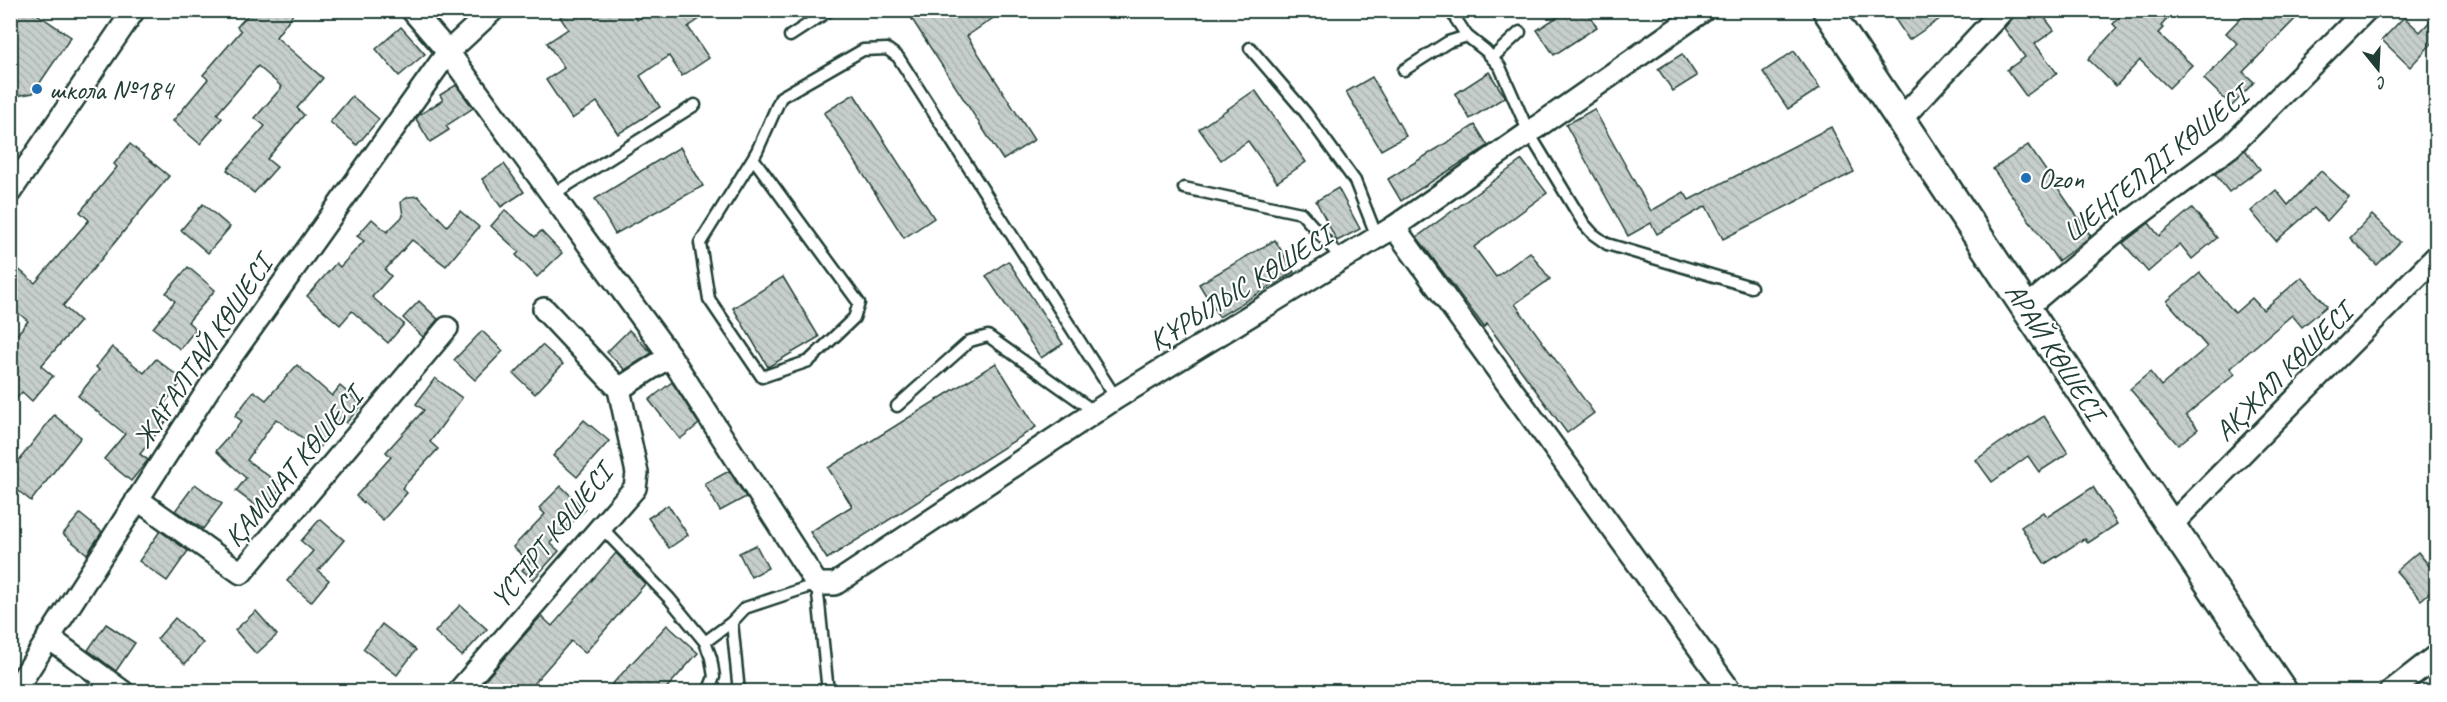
<svg xmlns="http://www.w3.org/2000/svg" width="2447" height="702" font-family="Caveat,sans-serif">
	<style>
		.building { fill: url(#building-back-hatch); stroke: #1f3d34; stroke-width: 1.5 }
		.lines { fill: none; stroke-linecap: round; stroke-linejoin: round }
		.service-casing { stroke: #1f3d34; stroke-width: 15 }
		.minor-casing { stroke: #1f3d34; stroke-width: 26 }
		.secondary-casing { stroke: #1f3d34; stroke-width: 33 }
		.service { stroke: #fff; stroke-width: 10 }
		.minor { stroke: #fff; stroke-width: 21 }
		.secondary { stroke: #fff; stroke-width: 28 }
		.poi-dot { fill: #1f6fb2; stroke: #fff; stroke-width: 2 }
		.labels { text-anchor: middle; dominant-baseline: central; stroke-width: 4.5; stroke-linejoin: round; paint-order: stroke }
		.poi-label { font-size: 28px; fill: #1f3d34; stroke: #fff; text-anchor: start }
		.street-label { font-size: 28px; fill: #1f3d34; stroke: #fff }
	</style>
	<defs>
		<pattern id="building-back-hatch" width="6" height="6" patternUnits="userSpaceOnUse" patternTransform="scale(1.5)"><rect width="6" height="6" fill="#c7cfcc"/><path d="M-1 5l2 2M0 0l6 6M5-1l2 2" fill="none" stroke="#aab3b0"/></pattern>
	</defs>
	<rect width="100%" height="100%" fill="#fff"/>
	<filter id="ink" filterUnits="userSpaceOnUse"><feTurbulence type="fractalNoise" baseFrequency=".0167" numOctaves="2"/><feDisplacementMap in="SourceGraphic" scale="12" xChannelSelector="R" yChannelSelector="G"/><feConvolveMatrix kernelMatrix="1 2 1 2 8 2 1 2 1" color-interpolation-filters="sRGB"/></filter>
	<g filter="url(#ink)">
		<g class="building">
			<polygon points="21,10 31,10 71,37 33,93 10,97 10,12 17,17"/>
			<polygon points="252,10 296,10 276,37 323,78 297,108 304,115 267,159 277,167 254,193 227,170 265,126 255,118 282,87 258,66 217,114 222,118 200,144 173,121 208,79 203,75 241,31 237,27"/>
			<polygon points="570,10 631,10 637,20 651,10 713,10 688,27 709,58 682,76 669,56 640,76 660,107 618,134 597,102 572,119 546,80 564,68 547,43 568,29 560,17"/>
			<polygon points="906,10 1005,10 967,36 1034,140 1003,160"/>
			<polygon points="1568,10 1586,10 1597,27 1554,55 1537,30"/>
			<polygon points="1889,10 1953,10 1909,40"/>
			<polygon points="2015,10 2039,10 2054,30 2035,44 2057,73 2026,96 2007,70 2025,57 2004,28 2013,18"/>
			<polygon points="2126,10 2175,10 2161,26 2163,28 2158,33 2192,65 2169,88 2140,60 2116,86 2088,59 2117,28 2113,24"/>
			<polygon points="2248,10 2304,10 2243,72 2254,82 2232,106 2204,79 2238,44 2226,33"/>
			<polygon points="2436,15 2436,39 2410,67 2382,40 2404,17 2420,32"/>
			<polygon points="401,27 425,54 399,76 376,49"/>
			<polygon points="1794,51 1820,88 1788,109 1763,72"/>
			<polygon points="1682,54 1697,76 1673,91 1658,69"/>
			<polygon points="1489,72 1505,97 1470,119 1455,94"/>
			<polygon points="1372,77 1406,136 1381,150 1346,92"/>
			<polygon points="456,85 473,108 446,126 449,130 430,142 416,119 419,115 443,100 440,95"/>
			<polygon points="1255,90 1306,162 1277,182 1248,141 1221,160 1199,129"/>
			<polygon points="854,94 934,218 904,238 824,113"/>
			<polygon points="352,96 379,119 357,145 330,122"/>
			<polygon points="1594,109 1651,211 1684,192 1689,200 1831,127 1854,172 1723,239 1706,206 1657,234 1651,223 1628,236 1566,125"/>
			<polygon points="1475,125 1488,146 1401,201 1388,179"/>
			<polygon points="130,144 169,176 63,306 80,321 41,366 53,376 32,401 22,392 10,406 10,343 28,321 10,306 10,262 35,283 89,220 80,212 117,167 114,164"/>
			<polygon points="2028,145 2091,236 2058,261 1993,169"/>
			<polygon points="680,147 703,186 615,234 595,199"/>
			<polygon points="2245,150 2260,169 2229,192 2215,174"/>
			<polygon points="1522,160 1547,193 1474,247 1496,277 1530,252 1550,279 1515,304 1594,413 1567,433 1487,324 1484,327 1417,237"/>
			<polygon points="504,164 524,192 501,207 482,179"/>
			<polygon points="2321,171 2349,197 2327,221 2314,208 2276,241 2251,211 2276,190 2288,205"/>
			<polygon points="1338,188 1360,229 1337,241 1316,201"/>
			<polygon points="418,196 447,226 460,211 479,227 446,266 412,240 385,270 391,276 372,297 404,324 388,343 352,311 340,325 307,296 336,263 340,267 364,241 357,236 372,219 387,232 403,216 401,202 408,197"/>
			<polygon points="203,204 230,227 208,253 181,230"/>
			<polygon points="2192,208 2217,238 2192,259 2180,244 2148,272 2123,243 2149,223 2159,236"/>
			<polygon points="505,210 535,237 541,231 562,253 537,277 516,255 519,252 491,226"/>
			<polygon points="2372,215 2400,242 2377,265 2350,238"/>
			<polygon points="1275,240 1294,272 1219,317 1199,284"/>
			<polygon points="1008,261 1063,344 1041,358 986,276"/>
			<polygon points="188,267 215,290 188,322 196,329 180,349 153,328 175,301 166,293"/>
			<polygon points="2200,273 2235,313 2252,298 2263,310 2302,277 2327,306 2302,327 2292,315 2230,368 2235,374 2186,415 2198,429 2178,445 2130,389 2150,372 2161,386 2207,347 2167,301"/>
			<polygon points="783,277 819,337 768,367 733,308"/>
			<polygon points="419,301 438,319 423,337 403,318"/>
			<polygon points="629,330 652,353 625,370 607,352"/>
			<polygon points="482,331 503,351 475,380 454,360"/>
			<polygon points="542,345 563,364 535,394 514,374"/>
			<polygon points="112,347 144,373 156,359 183,380 158,411 168,419 140,454 148,460 131,481 104,459 125,434 78,396 99,370 96,367"/>
			<polygon points="996,363 1036,427 827,559 810,532 852,506 828,468"/>
			<polygon points="297,365 332,396 340,386 362,405 346,423 341,418 318,449 276,419 247,460 282,486 263,511 236,491 246,478 216,451 242,421 235,416 254,391 266,400"/>
			<polygon points="435,378 462,398 430,442 438,449 402,488 407,493 383,520 356,496 391,457 386,452 424,410 416,404"/>
			<polygon points="672,382 699,424 680,439 649,400"/>
			<polygon points="54,415 81,437 31,501 10,484 10,472"/>
			<polygon points="2044,416 2068,453 2039,472 2028,456 1992,482 1976,460 2008,437 2009,439"/>
			<polygon points="584,420 609,441 577,477 553,456"/>
			<polygon points="729,471 746,497 720,511 705,484"/>
			<polygon points="195,484 222,504 203,529 175,511"/>
			<polygon points="561,486 585,510 550,543 559,551 533,580 522,570 530,562 513,547 545,514 539,508"/>
			<polygon points="2093,487 2117,524 2088,543 2085,538 2045,564 2021,527 2043,512 2047,517"/>
			<polygon points="668,505 688,535 669,548 648,518"/>
			<polygon points="80,514 102,532 87,554 63,534"/>
			<polygon points="320,519 344,540 318,571 329,580 311,602 287,581 313,551 301,541"/>
			<polygon points="160,531 188,551 167,581 139,561"/>
			<polygon points="756,545 768,568 751,577 739,553"/>
			<polygon points="2418,552 2436,574 2436,587 2421,600 2396,571"/>
			<polygon points="616,553 645,584 585,653 571,641 526,692 475,692 541,616 552,626"/>
			<polygon points="460,605 487,629 462,656 435,632"/>
			<polygon points="256,611 277,635 256,654 235,630"/>
			<polygon points="175,618 203,643 185,664 157,639"/>
			<polygon points="106,624 135,643 116,671 88,650"/>
			<polygon points="382,624 416,650 397,675 363,649"/>
			<polygon points="667,625 698,653 663,692 605,692"/>
		</g>
		<g class="lines">
			<g class="service-casing">
				<g id="service">
					<polyline points="1450,10 1467,36"/>
					<polyline points="790,36 830,10"/>
					<polyline points="1250,48 1305,112 1355,181 1377,237"/>
					<polyline points="1492,58 1520,32"/>
					<polyline points="1404,70 1448,42 1467,36 1486,51 1500,67 1529,133 1584,224 1593,234 1607,244 1751,287"/>
					<polyline points="753,158 859,303 854,318 809,361 762,377 709,299 700,243 753,158 757,151 781,97 863,50 887,49 898,57 1116,398"/>
					<polyline points="1184,188 1301,213 1341,258"/>
					<polyline points="552,195 695,105"/>
					<polyline points="897,406 970,341 988,336 1095,412"/>
					<polyline points="601,527 669,598 705,642 711,658 714,677 708,692"/>
					<polyline points="705,642 732,622"/>
					<polyline points="739,692 732,622 745,608 817,584 828,692"/>
				</g>
			</g>
			<g class="minor-casing">
				<g id="minor">
					<polyline points="412,10 448,52 670,356 817,584 835,584 1116,398 1394,227 1704,10"/>
					<polyline points="1901,119 2003,10"/>
					<polyline points="10,192 134,10"/>
					<polyline points="1394,227 1731,692"/>
					<polyline points="2027,307 2113,234 2231,146 2366,10"/>
					<polyline points="544,309 619,389"/>
					<polyline points="137,499 241,573 447,328"/>
					<polyline points="2170,526 2436,257"/>
					<polyline points="48,637 123,692"/>
					<polyline points="14,692 215,379 448,52 493,10"/>
					<polyline points="458,692 635,488 637,473 619,389 670,356"/>
					<polyline points="2390,692 2436,656"/>
				</g>
			</g>
			<g class="secondary-casing">
				<path id="secondary" d="M1827 10C1980 237 2129 466 2283 692"/>
			</g>
			<use href="#service" class="service"/>
			<use href="#minor" class="minor"/>
			<use href="#secondary" class="secondary"/>
		</g>
	</g>
	<g class="poi-dot">
		<circle cx="37" cy="89" r="6"/>
		<circle cx="2026" cy="178" r="6"/>
	</g>
	<g class="labels">
		<g class="poi-label">
			<text x="49" y="89">школа №184</text>
			<text x="2038" y="178">Ozon</text>
		</g>
		<g class="street-label">
			<text transform="translate(2155 164) rotate(-39)">ШЕҢГЕЛДІ КӨШЕСІ</text>
			<text transform="translate(1240 288) rotate(-32)">ҚҰРЫЛЫС КӨШЕСІ</text>
			<text transform="translate(2055 351) rotate(57)">АРАЙ КӨШЕСІ</text>
			<text transform="translate(202 352) rotate(-56)">ЖАҒАЛТАЙ КӨШЕСІ</text>
			<text transform="translate(2283 372) rotate(-45)">АҚЖАЛ КӨШЕСІ</text>
			<text transform="translate(293 467) rotate(-50)">ҚАМШАТ КӨШЕСІ</text>
			<text transform="translate(551 536) rotate(-51)">ҮСТІРТ КӨШЕСІ</text>
		</g>
	</g>
	<rect width="2447" height="702" fill="none" stroke="#fff" stroke-width="36"/>
	<rect x="18" y="18" width="2411" height="666" fill="none" stroke="#1f3d34" stroke-width="2" filter="url(#ink)"/>
	<g transform="translate(2378 69) rotate(162)" stroke="#ffffff" stroke-width="4.5" paint-order="stroke">
	<path d="M0-4.5L10 22L0 15L-10 22Z" fill="#1f3d34"/>
	<text y="-9" font-size="16" font-weight="bold" text-anchor="middle" fill="#1f3d34">С</text>
	</g>
</svg>
